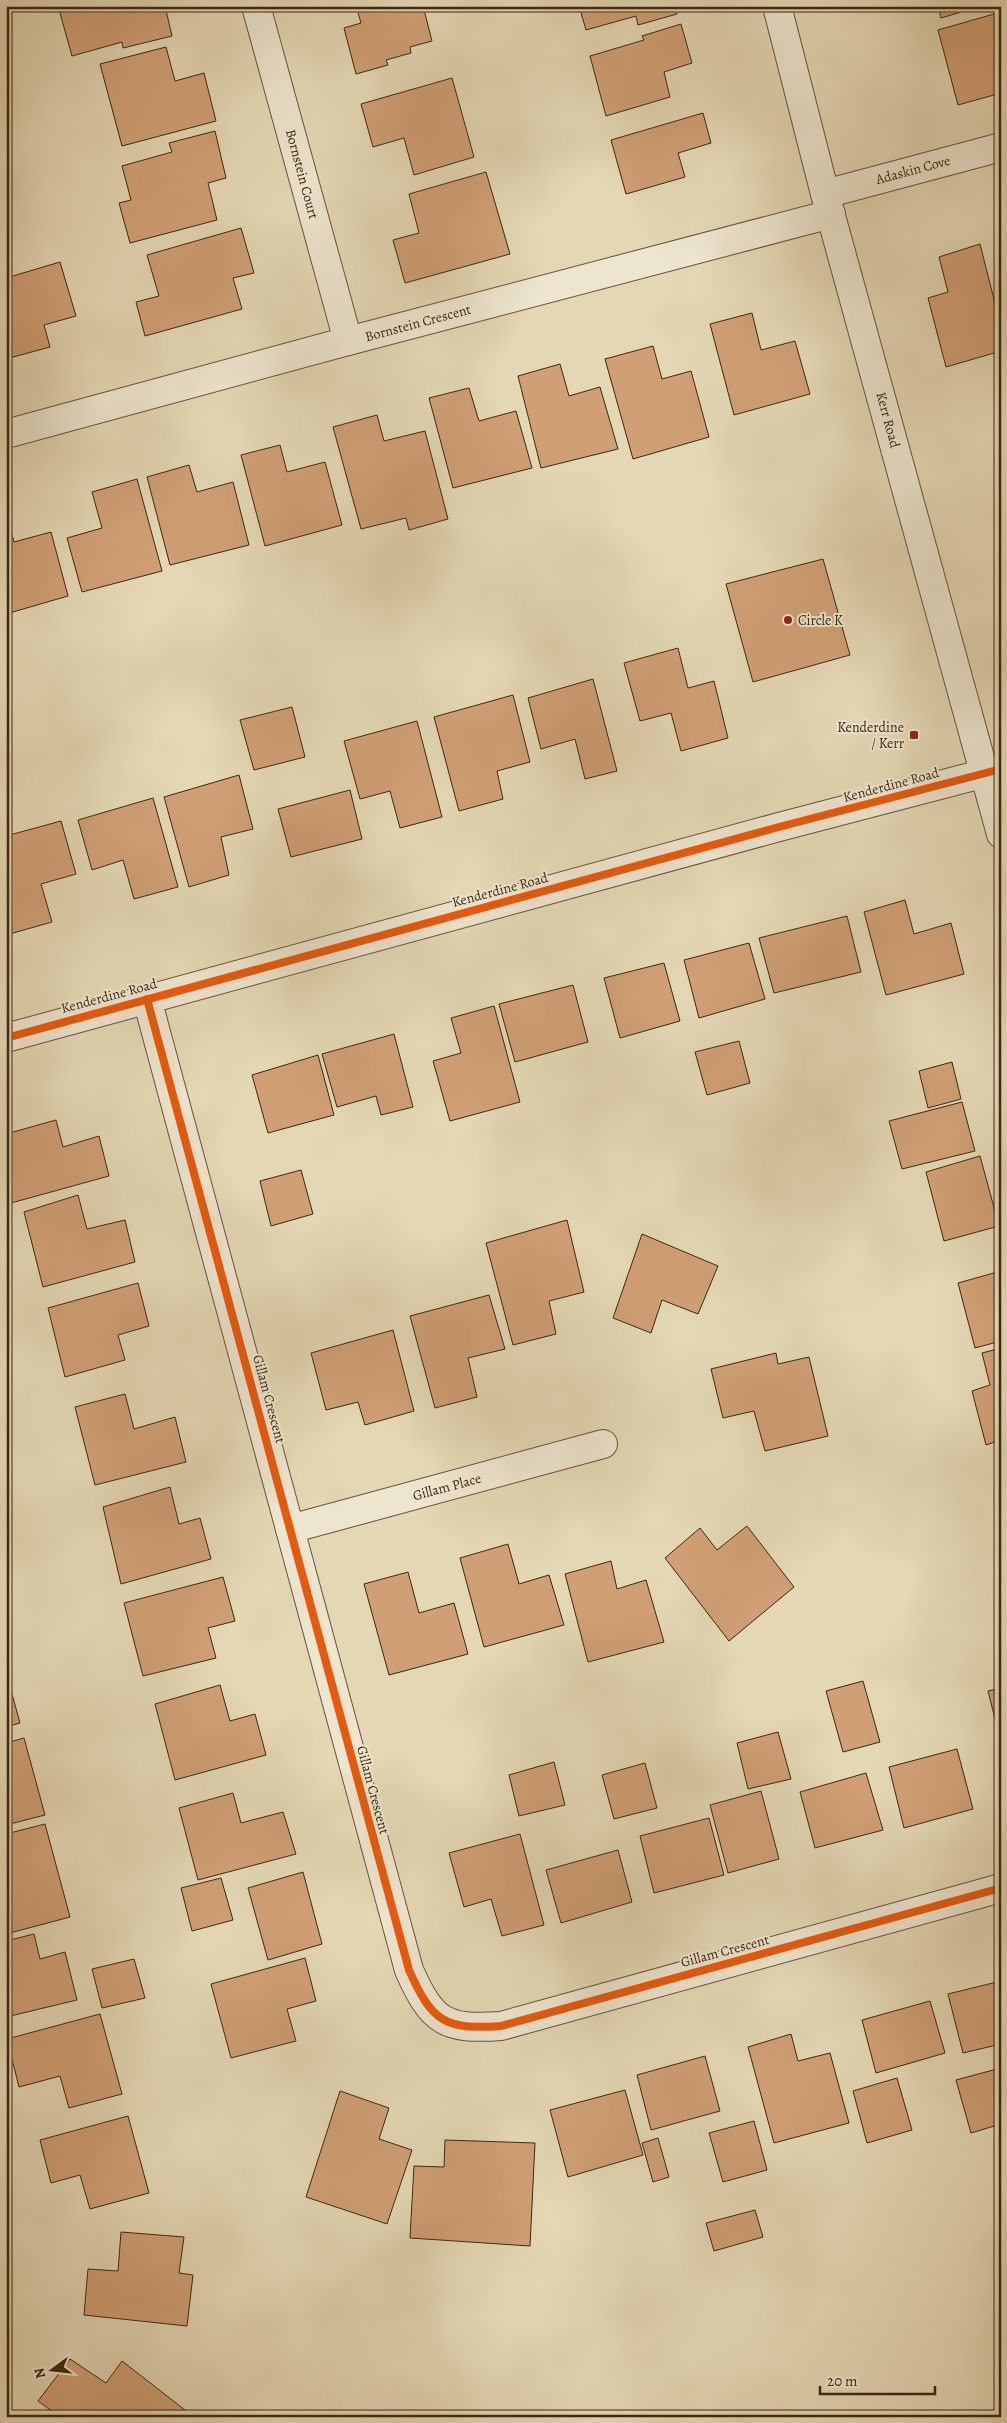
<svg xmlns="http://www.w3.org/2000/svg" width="1007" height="2423" font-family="Alegreya,serif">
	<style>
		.building { fill: #d09f75; stroke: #3e2612 }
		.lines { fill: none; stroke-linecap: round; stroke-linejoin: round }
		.minor-casing { stroke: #68523a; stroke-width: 30 }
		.tertiary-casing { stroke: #68523a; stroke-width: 30 }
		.minor { stroke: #ede5ce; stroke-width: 28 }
		.tertiary { stroke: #ede5ce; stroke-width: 28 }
		.cycleway-casing { stroke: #ede5ce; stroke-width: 11 }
		.cycleway { stroke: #e8590c; stroke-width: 8 }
		.poi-dot { fill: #8f2418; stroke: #ede5ce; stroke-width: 2 }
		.labels { text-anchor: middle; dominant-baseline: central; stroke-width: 4; stroke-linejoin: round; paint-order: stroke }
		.street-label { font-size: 14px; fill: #3e2612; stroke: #ede5ce }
		.poi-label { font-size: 14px; fill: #3e2612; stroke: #ede5ce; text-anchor: start }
	</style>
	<rect width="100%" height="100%" fill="#e4d7b4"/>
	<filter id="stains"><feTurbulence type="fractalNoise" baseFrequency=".004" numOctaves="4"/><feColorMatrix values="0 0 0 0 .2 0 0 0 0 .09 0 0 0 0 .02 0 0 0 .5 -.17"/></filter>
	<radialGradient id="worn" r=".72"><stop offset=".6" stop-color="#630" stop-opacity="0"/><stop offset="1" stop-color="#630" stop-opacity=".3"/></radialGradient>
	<g class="building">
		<polygon points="58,6 165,6 172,36 123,48 122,42 72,56"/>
		<polygon points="356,6 423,6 432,41 410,47 411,53 386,60 388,65 356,74 344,28 361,23"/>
		<polygon points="579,6 675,6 677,14 638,25 636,16 586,30"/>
		<polygon points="938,6 982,6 941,18"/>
		<polygon points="1001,12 1001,93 958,105 938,30"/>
		<polygon points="681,24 692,63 664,72 670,97 606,116 590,56 644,40 642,36"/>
		<polygon points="166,47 175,81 204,73 216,121 122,146 100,64"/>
		<polygon points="452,78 474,157 414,175 404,138 373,147 361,104"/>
		<polygon points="703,113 711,143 678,153 685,177 626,194 611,140"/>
		<polygon points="215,131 226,178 208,183 217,220 130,243 119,203 131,200 122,166 172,152 169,143"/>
		<polygon points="486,172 510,254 405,283 393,240 419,233 409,194"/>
		<polygon points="241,228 254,273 233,278 242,309 145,336 136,302 159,296 147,255"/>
		<polygon points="980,244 1001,327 1001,351 946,367 928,298 948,292 939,257"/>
		<polygon points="60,262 76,316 44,325 50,347 6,359 6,278"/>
		<polygon points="752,313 761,350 795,341 810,394 734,415 710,324"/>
		<polygon points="653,346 662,379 691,371 709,437 633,459 605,359"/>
		<polygon points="560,364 569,396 600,387 618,449 541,468 518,376"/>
		<polygon points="469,388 479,421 516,411 532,468 453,488 429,398"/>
		<polygon points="377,415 384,441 425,431 448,519 409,530 406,518 361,529 333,427"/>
		<polygon points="280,445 287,472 325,462 342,525 265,546 241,455"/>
		<polygon points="189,465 197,492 233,482 249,545 170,565 147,477"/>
		<polygon points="137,479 162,571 82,592 67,538 102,528 92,492"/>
		<polygon points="6,513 14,542 51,532 68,596 6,614"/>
		<polygon points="823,559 850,655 753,682 726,584"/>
		<polygon points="678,648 688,688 714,681 728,738 681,751 671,713 640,721 624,663"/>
		<polygon points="593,679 617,771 585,779 575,739 541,749 528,698"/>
		<polygon points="513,695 530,762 497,771 503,799 459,811 434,717"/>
		<polygon points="292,707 305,757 254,770 240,720"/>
		<polygon points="417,721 442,817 400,828 390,791 360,799 344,741"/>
		<polygon points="239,775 253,829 221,837 229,875 189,887 164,797"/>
		<polygon points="350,790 362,839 291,857 278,809"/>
		<polygon points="153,798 178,887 134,899 123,860 92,870 78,820"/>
		<polygon points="61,821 76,874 41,884 52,922 6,935 6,836"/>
		<polygon points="905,900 914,934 951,923 964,974 886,995 864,912"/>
		<polygon points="847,916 861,972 774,993 759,938"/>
		<polygon points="749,943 765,999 699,1018 684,960"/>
		<polygon points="664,963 680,1021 620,1038 604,978"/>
		<polygon points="573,985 588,1042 515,1062 499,1004"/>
		<polygon points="494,1006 520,1102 450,1121 433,1061 461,1053 451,1018"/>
		<polygon points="394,1034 413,1107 381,1115 376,1096 337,1107 322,1054"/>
		<polygon points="739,1041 750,1083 707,1095 695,1052"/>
		<polygon points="318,1055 334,1115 268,1133 252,1075"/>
		<polygon points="952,1062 961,1099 928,1108 919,1071"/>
		<polygon points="962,1102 975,1151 902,1169 889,1121"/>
		<polygon points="56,1120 63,1147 99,1136 109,1176 11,1203 6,1186 6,1134"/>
		<polygon points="980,1156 999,1226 944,1241 926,1172"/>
		<polygon points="301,1170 313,1214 271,1226 260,1181"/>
		<polygon points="78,1195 87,1229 125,1220 135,1262 43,1287 24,1212"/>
		<polygon points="567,1220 584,1292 549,1301 556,1334 513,1345 486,1243"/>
		<polygon points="642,1234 718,1266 698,1314 662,1300 651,1333 613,1318"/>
		<polygon points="1001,1271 1001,1341 975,1348 958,1283"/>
		<polygon points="138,1283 149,1326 118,1335 125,1360 65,1377 48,1308"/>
		<polygon points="489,1295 505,1349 468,1358 477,1397 435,1408 410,1316"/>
		<polygon points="393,1330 414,1411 365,1425 358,1402 326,1410 311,1353"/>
		<polygon points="1001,1348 1001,1440 986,1445 972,1391 990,1385 982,1353"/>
		<polygon points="776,1353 778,1364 809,1357 828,1436 765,1451 754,1411 723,1418 711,1369"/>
		<polygon points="125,1394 134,1429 175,1417 186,1462 95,1485 75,1407"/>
		<polygon points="170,1487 179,1524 200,1518 211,1559 121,1584 103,1507"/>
		<polygon points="747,1526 794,1587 729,1641 665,1558 700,1528 717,1550"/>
		<polygon points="508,1544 519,1584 549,1575 564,1625 484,1647 460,1558"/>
		<polygon points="611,1561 617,1589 646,1580 664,1642 588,1662 565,1574"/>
		<polygon points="408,1572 419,1613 454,1603 468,1654 389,1675 364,1584"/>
		<polygon points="223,1577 235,1621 208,1628 216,1658 143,1676 124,1603"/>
		<polygon points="6,1672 20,1723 6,1727"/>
		<polygon points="863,1681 880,1742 843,1752 826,1691"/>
		<polygon points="220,1685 230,1721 255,1714 266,1755 175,1780 155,1704"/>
		<polygon points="1001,1688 1001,1735 999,1735 988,1691"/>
		<polygon points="778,1732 791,1779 748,1789 737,1743"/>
		<polygon points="24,1738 45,1815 6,1825 6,1743"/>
		<polygon points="957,1749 973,1809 904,1828 889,1767"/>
		<polygon points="554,1762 565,1805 519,1816 509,1775"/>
		<polygon points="645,1763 657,1808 614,1819 602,1775"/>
		<polygon points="866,1773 883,1830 815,1848 800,1792"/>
		<polygon points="761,1791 779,1859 728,1873 710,1805"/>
		<polygon points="233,1793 241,1823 283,1812 296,1854 198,1880 179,1808"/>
		<polygon points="709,1818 724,1875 654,1893 640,1836"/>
		<polygon points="45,1824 70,1917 6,1934 6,1834"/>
		<polygon points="520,1834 544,1925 502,1936 491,1899 464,1907 449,1853"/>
		<polygon points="618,1850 632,1902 561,1923 546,1870"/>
		<polygon points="303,1872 322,1944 268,1960 248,1888"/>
		<polygon points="221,1878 233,1920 192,1931 181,1888"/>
		<polygon points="34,1934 40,1959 65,1952 77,2000 6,2017 6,1941"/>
		<polygon points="305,1958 316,2001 287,2009 296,2041 231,2058 211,1984"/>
		<polygon points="134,1959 145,1998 102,2008 92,1969"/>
		<polygon points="1001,1981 1001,2044 963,2053 948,1994"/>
		<polygon points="930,2001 945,2053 876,2073 862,2020"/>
		<polygon points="100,2014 122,2094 69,2108 60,2076 19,2087 7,2039"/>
		<polygon points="791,2034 798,2061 830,2053 849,2123 774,2143 748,2047"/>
		<polygon points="705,2056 720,2111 651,2130 637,2075"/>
		<polygon points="997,2069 1001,2081 1001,2124 971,2133 956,2080"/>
		<polygon points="897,2078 912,2130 867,2143 853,2091"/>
		<polygon points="625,2090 643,2155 568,2177 550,2110"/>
		<polygon points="340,2091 389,2108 379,2139 412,2150 387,2224 306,2197"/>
		<polygon points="128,2116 149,2193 90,2209 80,2175 51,2183 40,2140"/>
		<polygon points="754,2121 767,2170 723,2182 709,2133"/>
		<polygon points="658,2138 669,2177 653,2182 642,2143"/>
		<polygon points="445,2140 535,2143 530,2246 410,2238 414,2166 444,2167"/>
		<polygon points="755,2210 763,2237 714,2251 706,2223"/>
		<polygon points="121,2232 184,2237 179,2273 193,2275 187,2326 84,2315 88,2269 118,2271"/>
		<polygon points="70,2359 106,2383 122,2361 194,2417 60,2417 38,2401"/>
	</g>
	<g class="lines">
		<g class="minor-casing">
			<g id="minor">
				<polyline points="256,6 348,341"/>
				<polyline points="825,194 1001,147"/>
				<polyline points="6,434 348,341 831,214"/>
				<path d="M147 999 409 1970C432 2022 445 2030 501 2026L1001 1888"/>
				<polyline points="290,1529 603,1444"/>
			</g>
		</g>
		<g class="tertiary-casing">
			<g id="tertiary">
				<polyline points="777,6 825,194 1001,834"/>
				<polyline points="6,1038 779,827 1001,769"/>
			</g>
		</g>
		<use href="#minor" class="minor"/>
		<use href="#tertiary" class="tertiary"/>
		<g class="cycleway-casing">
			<g id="cycleway">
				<path d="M147 999 409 1970C432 2022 445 2030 501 2026L1001 1888"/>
				<polyline points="6,1038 779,827 1001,769"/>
			</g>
		</g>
		<use href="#cycleway" class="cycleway"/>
	</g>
	<g class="poi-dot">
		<circle cx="788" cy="620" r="5"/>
		<rect x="909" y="730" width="10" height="10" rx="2.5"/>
	</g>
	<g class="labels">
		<g class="street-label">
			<text transform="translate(913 170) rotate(-15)">Adaskin Cove</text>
			<text transform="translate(302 174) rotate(75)">Bornstein Court</text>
			<text transform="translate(418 323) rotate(-15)">Bornstein Crescent</text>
			<text transform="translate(888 420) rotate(75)">Kerr Road</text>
			<text transform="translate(891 785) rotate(-15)">Kenderdine Road</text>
			<text transform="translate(500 890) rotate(-15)">Kenderdine Road</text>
			<text transform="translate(109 996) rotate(-15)">Kenderdine Road</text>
			<text transform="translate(269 1399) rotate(75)">Gillam Crescent</text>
			<text transform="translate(447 1487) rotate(-15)">Gillam Place</text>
			<text transform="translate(373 1790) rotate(75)">Gillam Crescent</text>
			<text transform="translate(725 1951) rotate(-15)">Gillam Crescent</text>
		</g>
		<g class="poi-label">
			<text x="798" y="620">Circle K</text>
			<text x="904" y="727" text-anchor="end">Kenderdine<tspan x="904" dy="16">/ Kerr</tspan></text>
		</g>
	</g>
	<rect width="1007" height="2423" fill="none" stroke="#e4d7b4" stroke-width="25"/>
	<rect x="8" y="8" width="992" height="2408" fill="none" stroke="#3e2612" stroke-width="2.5"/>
	<rect x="12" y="12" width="982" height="2398" fill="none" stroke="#3e2612"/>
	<g transform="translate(52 2370) rotate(255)" stroke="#ede5ce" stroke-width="4" paint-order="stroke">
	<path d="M0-4L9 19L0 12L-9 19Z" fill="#3e2612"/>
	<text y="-8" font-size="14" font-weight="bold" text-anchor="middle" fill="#3e2612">N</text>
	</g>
	<path d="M820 2386v8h115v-8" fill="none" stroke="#3e2612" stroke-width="2.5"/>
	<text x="827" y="2386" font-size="15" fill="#3e2612" stroke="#ede5ce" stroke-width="4" paint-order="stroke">20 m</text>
	<rect width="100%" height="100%" filter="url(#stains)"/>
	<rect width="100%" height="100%" fill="url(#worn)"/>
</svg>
